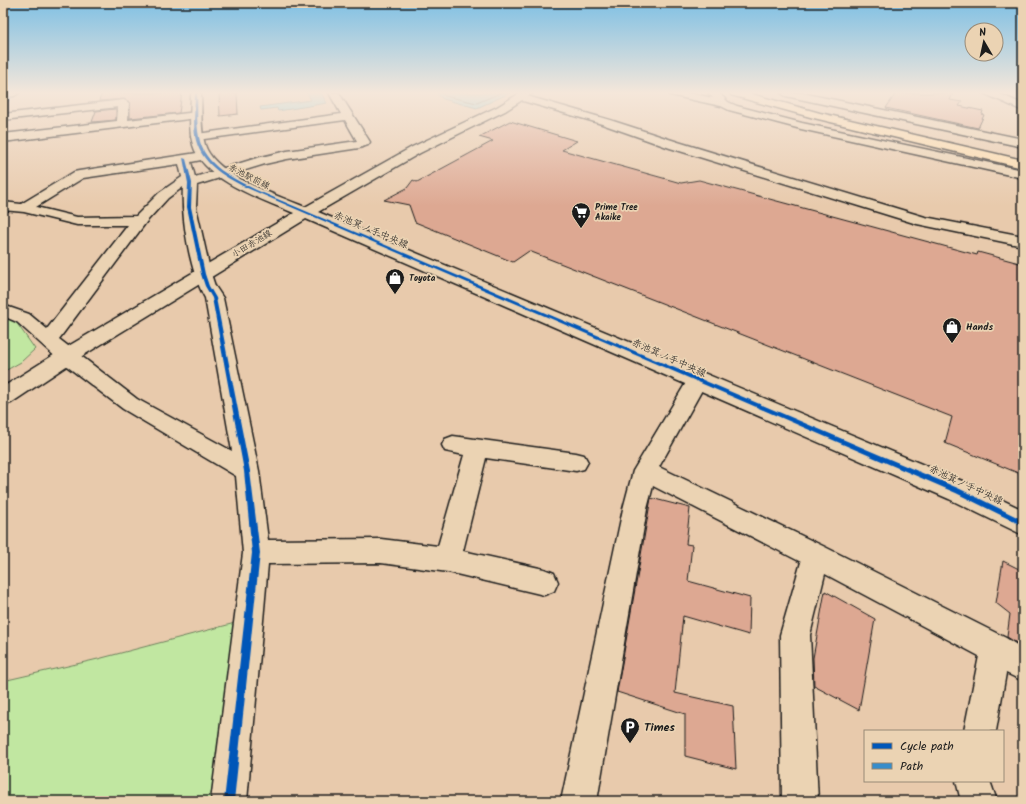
<svg xmlns="http://www.w3.org/2000/svg" width="1026" height="804" font-family="Kalam,'Klee One',sans-serif">
	<style>
		.green { fill: #c1e7a1; stroke: #6e825e }
		.water { fill: #83d3df; stroke: #5a8a91 }
		.lines { fill: none; stroke-linecap: round; stroke-linejoin: round }
		.shore { stroke: #45656a; stroke-width: 1 }
		.building { fill: #dda892; stroke: #1c1c1c }
		.minor-casing { stroke: #1c1c1c; stroke-width: 3 }
		.tertiary-casing { stroke: #1c1c1c; stroke-width: 3 }
		.trunk-casing { stroke: #1c1c1c; stroke-width: 3 }
		.minor { fill: #ebd3b3; fill-rule: evenodd }
		.tertiary { fill: #ebd3b3; fill-rule: evenodd }
		.trunk { fill: #fddcac; fill-rule: evenodd }
		.quiet { stroke: #388dca; stroke-width: 2.5; stroke-dasharray: 5.5 2.5; stroke-linecap: butt }
		.cycleway-casing { stroke: #ebd3b3; stroke-width: 2 }
		.cycleway { fill: #0057b8; fill-rule: evenodd }
		.labels { text-anchor: middle; dominant-baseline: central; stroke-width: 3.5; stroke-linejoin: round; paint-order: stroke }
		.far-street-label { font-size: 9px; fill: #1c1c1c; stroke: #ebd3b3 }
		.far-poi-label { font-size: 9px; font-weight: bold; fill: #1c1c1c; stroke: #ebd3b3; text-anchor: start }
		.street-label { font-size: 10px; fill: #1c1c1c; stroke: #ebd3b3 }
		.poi-label { font-size: 10px; font-weight: bold; fill: #1c1c1c; stroke: #ebd3b3; text-anchor: start }
		.near-poi-label { font-size: 12px; font-weight: bold; fill: #1c1c1c; stroke: #ebd3b3; text-anchor: start }
	</style>
	<rect width="100%" height="100%" fill="#e8caac"/>
	<filter id="ink" filterUnits="userSpaceOnUse"><feTurbulence type="fractalNoise" baseFrequency=".025" numOctaves="2"/><feDisplacementMap in="SourceGraphic" scale="8" xChannelSelector="R" yChannelSelector="G"/><feConvolveMatrix kernelMatrix="1 2 1 2 8 2 1 2 1" color-interpolation-filters="sRGB"/></filter>
	<g filter="url(#ink)">
		<g class="green">
			<polygon points="3,316 16,322 35,349 21,362 3,372"/>
			<polygon points="235,623 219,801 3,801 3,681 98,659"/>
		</g>
		<g class="water">
			<polygon points="307,93 321,93 327,103 278,111 277,108 261,110 260,107 311,100"/>
			<polygon points="436,93 510,93 477,108 443,99"/>
		</g>
		<g class="lines">
			<polyline class="shore" points="442,93 445,96 477,103 500,93"/>
		</g>
		<g class="building">
			<polygon points="102,93 182,93 179,113 130,118 130,102 124,99 99,101"/>
			<polygon points="219,93 237,93 238,114 220,116"/>
			<polygon points="896,93 953,93 950,100 962,102 959,106 983,111 982,114 984,115 978,128 886,108"/>
			<polygon points="116,109 116,120 92,122 96,111"/>
			<polygon points="510,121 577,141 562,150 681,183 699,180 977,255 978,252 1023,264 1023,475 945,443 952,417 529,251 513,262 415,222 409,205 384,200 407,188 413,180 417,182 493,141 479,137"/>
			<polygon points="651,498 690,508 686,544 692,545 688,581 750,598 749,635 683,616 675,693 733,706 736,769 685,756 685,714 617,692"/>
			<polygon points="1003,561 1023,571 1023,647 1007,637 1010,614 996,603"/>
			<polygon points="825,591 875,619 859,710 814,686 813,658"/>
		</g>
		<g class="lines">
			<g class="minor-casing">
				<g id="minor">
					<path d="M329 93H339L370 142 368 145 359 148 287 159 265 164 197 185 196 207 211 274 215 286 223 298 259 471 268 540 381 539 438 546 464 455 445 451 442 445 445 439 453 436 576 453 584 455 588 462 584 469 576 471 486 458 463 551 544 569 554 573 558 582 554 591 544 595 448 572 381 563 268 564 247 801H211L243 553 236 476 123 409 60 361 17 322 3 316V305L29 314 47 329 128 225H77L24 212 3 210V202L21 204 74 172 79 171 197 153 201 154 203 157 201 160 191 162 195 177 257 158 287 151 357 141 345 120 197 140 193 139 191 137 193 135 197 134 341 114ZM179 164 182 177 159 193 136 216 77 217 36 207 83 178ZM183 187C181 218 190 272 205 298L232 451 137 399 59 339 147 221 168 198Z"/>
					<polygon points="669,93 689,93 713,98 708,93 719,93 728,102 737,106 802,123 1023,170 1023,178 801,129 729,110 721,106 670,95"/>
					<polygon points="781,93 802,93 1023,139 1023,147 786,96"/>
					<polygon points="983,93 997,93 1023,104 1023,111"/>
					<polygon points="527,96 610,120 678,142 925,217 1023,236 1023,246 917,224 670,148 602,124 523,101 522,99 523,97"/>
					<polygon points="124,100 129,103 128,120 197,112 202,115 197,118 3,142 3,134 117,121 118,107 3,120 3,114"/>
					<polygon points="697,374 704,376 707,381 659,467 825,547 1006,638 1023,649 1023,681 1006,673 996,731 964,731 979,656 825,574 810,635 818,801 782,801 780,635 801,562 653,486 647,509 597,801 561,801 623,509 633,471 690,376"/>
					<polygon points="956,781 990,781 997,801 961,801"/>
				</g>
			</g>
			<g class="tertiary-casing">
				<g id="tertiary">
					<polygon points="3,93 19,93 14,96 3,97"/>
					<path d="M191 93H201C202 111 200 128 205 145 215 176 277 195 305 207L412 147 497 107 520 93H533L505 111 420 153 318 212 967 483 1023 510V535L949 499 306 219 74 361 11 403 3 405V387L60 351 294 213C263 200 203 180 193 145 188 128 191 110 191 93Z"/>
				</g>
			</g>
			<g class="trunk-casing">
				<polygon id="trunk" points="730,93 748,93 820,113 1023,160 1023,168 814,118 731,95"/>
			</g>
			<use href="#minor" class="minor"/>
			<use href="#tertiary" class="tertiary"/>
			<use href="#trunk" class="trunk"/>
			<polyline class="quiet" points="3,108 11,97"/>
			<g class="cycleway-casing">
				<g id="cycleway">
					<path d="M195 93H197C198 108 196 123 199 137 204 166 233 178 256 190L960 489 1023 520V526L956 493 245 187C223 176 200 163 195 136 193 122 195 107 195 93Z"/>
					<polygon points="183,158 186,159 192,183 191,207 205,274 209,286 216,298 250,471 260,553 234,801 224,801 252,553 244,471 212,298 205,286 201,274 187,207 188,183"/>
				</g>
			</g>
			<use href="#cycleway" class="cycleway"/>
		</g>
	</g>
	<linearGradient id="sky" x2="0" y2="1"><stop stop-color="#7fc0e4"/><stop offset="0.45" stop-color="#f5e7da"/><stop offset="1" stop-color="#f5e7da" stop-opacity="0"/></linearGradient>
	<rect width="1026" height="206" fill="url(#sky)"/>
	<defs>
		<g id="supermarket-pin" transform="scale(1)"><path d="M0 17L-7.5 6A9.5 9.5 0 1 1 7.5 6Z" fill="#1c1c1c" stroke="#ebd3b3"/><path d="M-6-5.5h2.5l.6 2H6L4.5 2H-2.5L-4.4-4H-6ZM-1.5 3.2a1.3 1.3 0 1 0 .1 0ZM3 3.2a1.3 1.3 0 1 0 .1 0Z" fill="#fff"/></g>
		<g id="shop-pin" transform="scale(1)"><path d="M0 17L-7.5 6A9.5 9.5 0 1 1 7.5 6Z" fill="#1c1c1c" stroke="#ebd3b3"/><path d="M-5-2.5h2.3a2.7 3.5 0 0 1 5.4 0H5L5.5 6h-11ZM-1.5-2.5h3a1.5 2.3 0 0 0-3 0Z" fill="#fff"/></g>
		<g id="parking-pin" transform="scale(1)"><path d="M0 17L-7.5 6A9.5 9.5 0 1 1 7.5 6Z" fill="#1c1c1c" stroke="#ebd3b3"/><path d="M-3.5-5.5H1a3.5 3.5 0 0 1 0 7H-1V5.5H-3.5ZM-1-3.4V-.6H.8a1.4 1.4 0 0 0 0-2.8Z" fill="#fff"/></g>
	</defs>
	<g fill-rule="evenodd">
		<use href="#supermarket-pin" x="581" y="212"/>
		<use href="#shop-pin" x="395" y="278"/>
		<use href="#shop-pin" x="952" y="327"/>
		<use href="#parking-pin" x="630" y="727"/>
	</g>
	<g class="labels">
		<g class="far-street-label">
			<text transform="translate(249 177) rotate(27)">赤池駅前線</text>
			<text transform="translate(252 244) rotate(-31)">小田赤池線</text>
		</g>
		<g class="far-poi-label">
			<text x="595" y="207">Prime Tree<tspan x="595" dy="10">Akaike</tspan></text>
			<text x="409" y="278">Toyota</text>
		</g>
		<g class="street-label">
			<text transform="translate(371 230) rotate(23)">赤池箕ノ手中央線</text>
			<text transform="translate(669 358) rotate(24)">赤池箕ノ手中央線</text>
			<text transform="translate(966 485) rotate(25)">赤池箕ノ手中央線</text>
		</g>
		<g class="poi-label">
			<text x="966" y="327">Hands</text>
		</g>
		<g class="near-poi-label">
			<text x="644" y="727">Times</text>
		</g>
	</g>
	<rect width="1026" height="804" fill="none" stroke="#ebd3b3" stroke-width="16"/>
	<rect x="8" y="8" width="1010" height="788" fill="none" stroke="#1c1c1c" stroke-width="1.5" filter="url(#ink)"/>
	<rect x="864" y="730" width="140" height="52" fill="#ebd3b3" stroke="#988a77"/>
	<rect x="872" y="743" width="20" height="6" fill="#0057b8" stroke="#988a77"/>
	<text x="900" y="750" font-size="12" fill="#1c1c1c">Cycle path</text>
	<rect x="872" y="763" width="20" height="6" fill="#388dca" stroke="#988a77"/>
	<text x="900" y="770" font-size="12" fill="#1c1c1c">Path</text>
	<g transform="translate(984 42) rotate(351)"><circle r="19" fill="#ebd3b3" stroke="#988a77"/>
	<path d="M0-3L7 15L0 10L-7 15Z" fill="#1c1c1c"/>
	<text y="-6" font-size="11" font-weight="bold" text-anchor="middle" fill="#1c1c1c">N</text>
	</g>
</svg>
